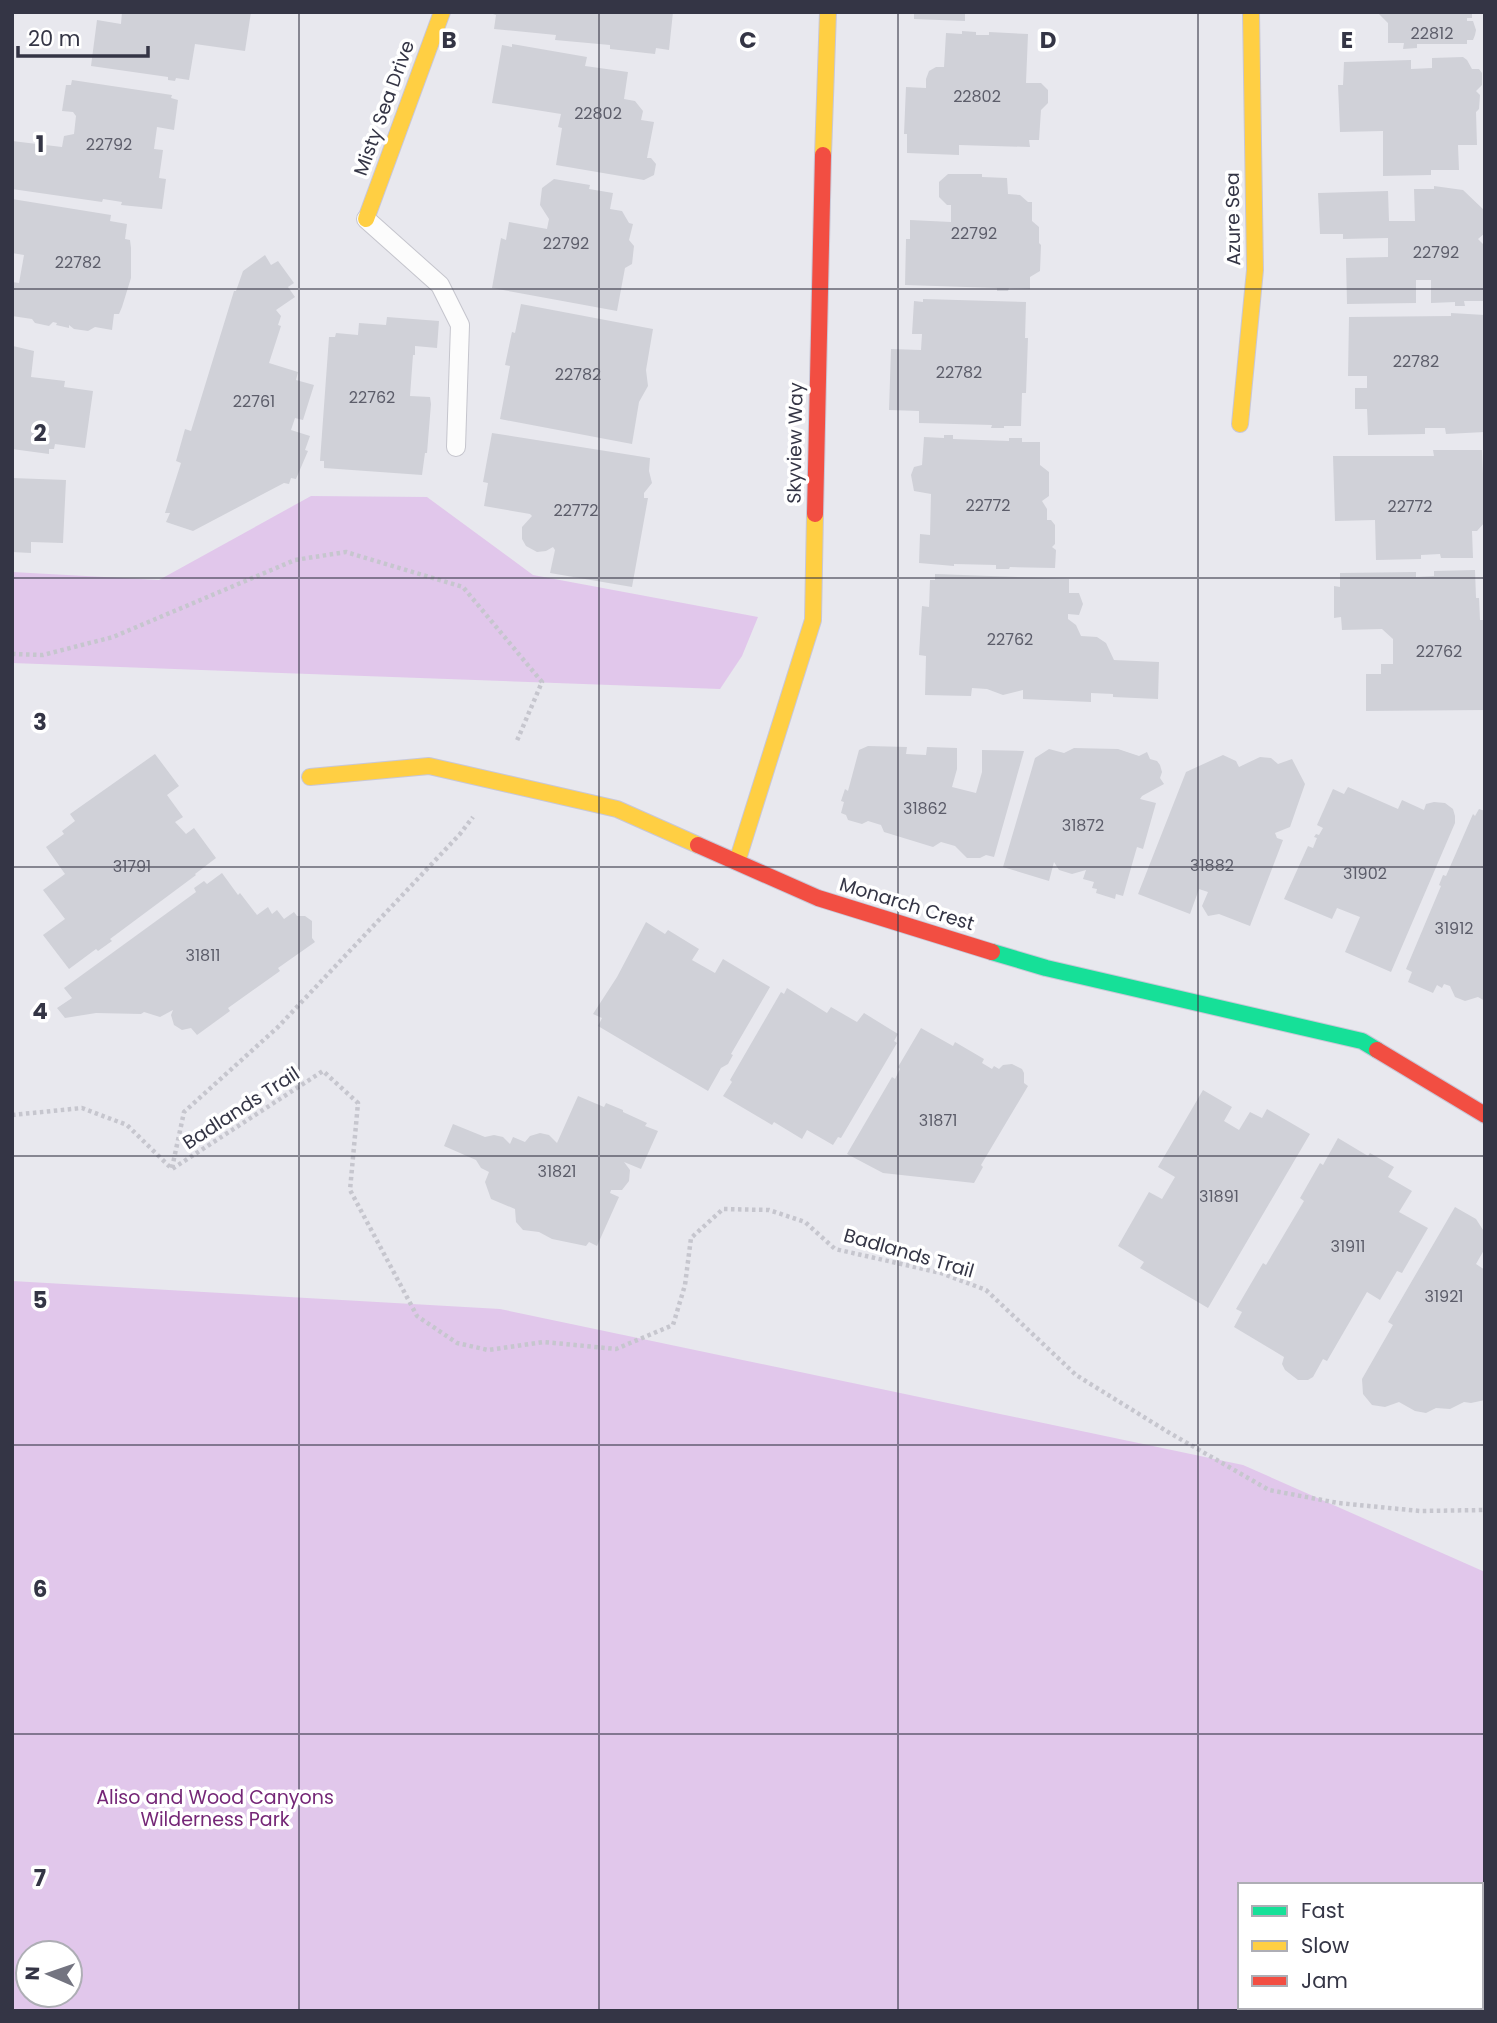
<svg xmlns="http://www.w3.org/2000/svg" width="1497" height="2023" font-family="Poppins,sans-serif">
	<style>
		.green { fill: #e1c7eb; fill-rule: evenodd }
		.building { fill: #d0d1d8 }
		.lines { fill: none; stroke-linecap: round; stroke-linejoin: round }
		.lane-casing { stroke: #c5c5cd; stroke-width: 20 }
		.fast-casing { stroke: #c8c7d7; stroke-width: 18 }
		.slow-casing { stroke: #c8c7d7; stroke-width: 18 }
		.jam-casing { stroke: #c8c7d7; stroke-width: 18 }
		.path { stroke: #c6c6ce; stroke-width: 4.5; stroke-dasharray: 3.5 3.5; stroke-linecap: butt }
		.lane { stroke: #fcfcfc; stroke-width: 18 }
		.fast { stroke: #16e098; stroke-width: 16 }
		.slow { stroke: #ffcf43; stroke-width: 16 }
		.jam { stroke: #f24e42; stroke-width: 16 }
		.grid { fill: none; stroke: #343545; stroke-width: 2; stroke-opacity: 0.55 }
		.labels { text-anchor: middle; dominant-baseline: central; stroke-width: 7; stroke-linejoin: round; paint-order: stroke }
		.number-label { font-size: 16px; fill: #5c5d6a }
		.street-label { font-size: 19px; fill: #343545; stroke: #fff }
		.park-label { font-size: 19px; fill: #752777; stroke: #fff }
		.grid-label { font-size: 23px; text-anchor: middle; font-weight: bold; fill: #343545; stroke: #fff; stroke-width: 7; stroke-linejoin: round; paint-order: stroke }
	</style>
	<rect width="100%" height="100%" fill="#e8e8ee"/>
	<g class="green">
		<polygon points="311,496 427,497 533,575 758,617 742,656 720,689 12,663 12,572 159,580"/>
		<path d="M12 1281 500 1309 1243 1465 1485 1572V2011H12ZM1240 1885H1481V2007H1240ZM28 1953H70V1995H28Z"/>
	</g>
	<g class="building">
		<polygon points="122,12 251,12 245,51 195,44 189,80 176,78 175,81 168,80 168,77 91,66 97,20 121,24"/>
		<polygon points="487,12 673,12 669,50 656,48 655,54 610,49 610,45 555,40 556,35 494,29 496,15"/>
		<polygon points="914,12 965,12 965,21 914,19"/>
		<polygon points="1377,12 1472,12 1472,18 1467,18 1467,21 1473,21 1476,30 1475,35 1473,40 1467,40 1467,44 1417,44 1417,48 1403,49 1404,43 1388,43 1388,23"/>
		<polygon points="962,31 976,32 976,35 989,35 989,32 1028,34 1026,83 1041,83 1048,90 1048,103 1041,110 1039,140 1029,140 1030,147 959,145 959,155 907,153 907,134 904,134 906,87 926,88 926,79 929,71 936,67 944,67 946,33 962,34"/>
		<polygon points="512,44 587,57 585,66 628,72 624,99 635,101 643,111 641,120 654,122 647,158 651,158 656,164 654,175 644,180 556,165 562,128 558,127 561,114 492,103 502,45 512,47"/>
		<polygon points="1463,57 1467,60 1472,69 1479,69 1482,73 1482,85 1476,91 1480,95 1479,109 1476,112 1477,145 1458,145 1459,170 1431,170 1431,175 1383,176 1383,131 1340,132 1338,85 1343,85 1344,62 1411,60 1411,69 1432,68 1432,58"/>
		<polygon points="72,80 172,95 171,98 178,100 174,130 157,127 154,149 163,150 159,178 166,179 162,209 121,205 122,202 103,199 102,202 12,189 12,141 62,147 64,136 74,134 76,116 73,112 62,111 66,85 71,85"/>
		<polygon points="948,174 982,174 982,177 1007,178 1008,194 1020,195 1028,202 1032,202 1032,221 1039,227 1039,243 1041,245 1040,271 1030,277 1030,289 1009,288 1008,291 997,291 997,288 905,285 906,239 910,239 910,220 951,222 951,205 947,205 939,197 939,182"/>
		<polygon points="554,179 590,185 589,189 613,193 610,209 622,211 629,223 633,224 629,240 634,246 632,264 625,268 617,311 492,288 501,238 506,240 509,222 547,229 549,219 540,205 542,188"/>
		<polygon points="1434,186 1463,190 1485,211 1485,233 1478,239 1485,246 1485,301 1464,301 1465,306 1455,306 1455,302 1431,303 1431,280 1416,280 1416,303 1347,304 1346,258 1388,257 1388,238 1343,239 1343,234 1320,234 1318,193 1388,191 1389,221 1415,221 1414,189 1434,189"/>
		<polygon points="12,199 111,215 110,221 127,224 125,239 130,240 131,248 131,278 122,307 119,314 114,314 112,330 95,327 88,331 74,329 69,325 69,328 56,325 57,323 53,322 49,326 35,323 32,319 12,316 12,282 19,283 24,255 12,253"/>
		<polygon points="265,255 271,265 278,261 294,283 288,287 295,297 276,310 281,316 278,325 281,326 269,363 298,372 296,380 314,385 303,420 295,418 291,430 310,436 305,450 308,451 296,479 291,478 289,484 284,483 193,531 166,522 170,513 165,513 181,463 176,461 185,429 191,431 234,291 236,291 243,271"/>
		<polygon points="923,299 1026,302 1025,338 1028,338 1026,393 1022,393 1021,426 1004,426 1004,428 991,428 992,425 919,423 919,411 889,410 891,349 921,350 922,334 912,334 914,301 923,302"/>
		<polygon points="521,304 653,329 646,370 648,386 639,402 632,444 500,419 510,366 505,365 512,332 515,333"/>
		<polygon points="1451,313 1485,315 1485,432 1446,434 1445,428 1425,428 1425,434 1368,435 1367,409 1355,409 1355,388 1367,388 1367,376 1348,376 1349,317 1451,316"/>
		<polygon points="387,317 439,321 437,348 415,346 415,355 413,355 410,396 430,397 431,404 427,453 425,453 422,475 324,468 324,461 320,461 329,337 335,337 336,333 358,335 359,323 386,325"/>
		<polygon points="13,346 34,351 31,377 65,381 64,387 93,391 85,448 55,444 54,449 49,449 49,454 12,449"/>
		<polygon points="492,433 650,458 649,471 652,483 644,493 644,498 648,498 632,587 550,573 555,550 553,547 546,551 537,552 526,546 522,539 522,527 532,516 530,514 484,506 488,483 483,482"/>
		<polygon points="944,435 953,435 953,439 1009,441 1009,438 1022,438 1022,442 1040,442 1040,465 1049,472 1049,496 1042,501 1047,509 1047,520 1051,520 1055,525 1055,544 1052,547 1056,550 1055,568 1010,567 1009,569 996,569 996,565 954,564 954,566 919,563 920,534 930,535 931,494 914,491 911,475 914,467 922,465 924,437 944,438"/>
		<polygon points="1433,450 1482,450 1485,522 1477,531 1472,531 1473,558 1441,558 1440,554 1421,555 1421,559 1376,560 1375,520 1335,521 1333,456 1434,456"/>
		<polygon points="12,478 66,480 63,543 31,542 31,553 12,552"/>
		<polygon points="1475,570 1476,598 1479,598 1480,620 1484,620 1485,710 1366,711 1366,674 1381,674 1381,664 1393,664 1393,639 1382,629 1342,630 1341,617 1334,618 1334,586 1340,587 1340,573 1416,572 1416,577 1434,576 1434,571"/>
		<polygon points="935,574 1069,579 1069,593 1079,593 1083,604 1079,615 1068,614 1068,619 1076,625 1081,636 1097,637 1106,643 1114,660 1159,662 1158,699 1113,697 1113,694 1091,693 1091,702 1023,699 1023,690 1003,695 987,689 972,688 971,696 925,695 926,656 919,655 922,606 929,607 930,580 935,580"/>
		<polygon points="868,746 907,747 906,754 926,755 927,747 957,748 957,769 952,787 976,793 982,772 982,750 1024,751 994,857 986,855 980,858 967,858 955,846 941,842 933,847 884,832 881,825 868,821 862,824 848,820 846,815 841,813 844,802 841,801 845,789 848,791 859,750"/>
		<polygon points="1074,748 1118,749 1139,756 1147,752 1150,759 1157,761 1160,765 1162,772 1160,778 1164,784 1142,796 1140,799 1156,803 1143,849 1137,847 1123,896 1116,894 1115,899 1096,893 1097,889 1092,888 1094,882 1083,879 1086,870 1072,874 1059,870 1054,862 1049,881 1003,867 1035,758 1049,749 1064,753"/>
		<polygon points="155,754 179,786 167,795 183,817 175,822 186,834 194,828 216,858 195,874 196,875 110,939 112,941 98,951 96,949 69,969 43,935 65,919 43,890 65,874 46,847 64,834 62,831 75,821 70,814"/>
		<polygon points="1223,755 1236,761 1239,767 1260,757 1271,758 1278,764 1292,759 1305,784 1290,827 1275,833 1277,838 1283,840 1250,926 1219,914 1208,916 1202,906 1208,892 1199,889 1190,914 1138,894 1186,772"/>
		<polygon points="1348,787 1398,809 1402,800 1424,810 1426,804 1434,802 1445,803 1453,809 1455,816 1455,823 1391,972 1345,952 1360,917 1337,908 1332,919 1284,899 1308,846 1313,848 1317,838 1314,837 1316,834 1319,835 1323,828 1317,825 1333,789 1344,794"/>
		<polygon points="1479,809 1485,811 1485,1001 1478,997 1465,1001 1455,997 1450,986 1444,984 1442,988 1437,985 1433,993 1408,982 1412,972 1406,969 1441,886 1439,885 1443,875 1446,876 1473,814 1475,816"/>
		<polygon points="222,873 238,895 240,893 257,915 268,907 272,914 277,910 284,919 294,912 297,916 305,916 312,921 312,938 315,942 278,968 280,971 228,1008 230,1011 197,1035 191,1028 182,1030 174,1025 171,1015 173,1010 160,1017 144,1012 141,1014 96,1013 65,1018 57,1008 72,998 64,988 196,892 194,888 204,881 207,884"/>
		<polygon points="646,922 665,934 668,930 699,949 692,960 715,973 723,959 770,987 731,1054 733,1055 728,1064 721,1068 708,1091 598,1026 602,1018 593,1014 617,977"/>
		<polygon points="787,988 827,1013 831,1007 857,1022 864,1013 898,1034 894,1041 897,1043 841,1138 838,1137 833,1145 807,1130 802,1139 774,1122 772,1125 723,1096 732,1082 730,1080 781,992 784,994"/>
		<polygon points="921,1028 953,1046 955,1042 984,1059 982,1063 992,1069 994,1066 999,1069 1003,1065 1012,1064 1022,1069 1024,1073 1024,1083 1028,1086 981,1165 983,1167 974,1183 883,1173 847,1154 892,1077 895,1079 900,1069 898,1067"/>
		<polygon points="1203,1090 1232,1107 1224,1121 1239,1130 1250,1112 1262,1118 1267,1109 1310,1134 1208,1308 1140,1268 1144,1262 1118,1246 1149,1192 1162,1199 1175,1177 1158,1167"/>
		<polygon points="578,1096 604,1107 606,1103 623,1110 623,1112 647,1123 645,1126 658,1131 641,1169 624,1162 630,1170 629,1181 622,1190 611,1190 610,1193 619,1197 597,1246 589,1242 586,1246 552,1239 539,1232 523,1230 516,1222 515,1209 491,1199 485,1182 489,1172 481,1168 476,1160 444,1146 453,1124 485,1137 494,1135 503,1137 510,1144 513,1137 525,1142 530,1136 540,1133 549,1135 557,1143"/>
		<polygon points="1338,1138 1368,1156 1370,1153 1394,1167 1388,1177 1412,1191 1399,1212 1428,1228 1402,1273 1397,1271 1380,1300 1367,1292 1327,1361 1323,1359 1313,1377 1308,1380 1298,1380 1285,1370 1282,1364 1284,1357 1234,1327 1242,1312 1236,1309 1263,1263 1266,1265 1304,1201 1300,1198 1320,1163 1323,1165"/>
		<polygon points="1455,1207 1476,1219 1485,1233 1484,1250 1476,1264 1485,1270 1485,1400 1471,1403 1464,1402 1450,1409 1436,1408 1426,1413 1415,1411 1399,1402 1385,1407 1372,1405 1363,1394 1362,1379 1393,1325 1388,1322"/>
	</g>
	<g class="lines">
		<g class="lane-casing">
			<polyline id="lane" points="366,219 440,285 460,325 456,447"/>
		</g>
		<g class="fast-casing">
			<polyline id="fast" points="992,952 1046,968 1362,1041 1377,1050"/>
		</g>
		<g class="slow-casing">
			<g id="slow">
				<polyline points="823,155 828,12"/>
				<polyline points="366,219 442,12"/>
				<polyline points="1240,424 1255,270 1251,12"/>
				<polyline points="310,777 429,766 617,809 698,845"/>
				<polyline points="737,862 813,620 815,514"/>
			</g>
		</g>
		<g class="jam-casing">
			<g id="jam">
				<polyline points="815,514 823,155"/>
				<polyline points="698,845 818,898 992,952"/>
				<polyline points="1377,1050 1485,1115"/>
			</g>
		</g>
		<g class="path">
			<polyline points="12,654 43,655 113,637 295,560 346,552 463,587 542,682 516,743"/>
			<polyline points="12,1115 82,1108 127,1125 172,1169 323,1071 358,1103 350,1190 417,1316 457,1343 488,1350 544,1342 616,1349 673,1325 685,1285 691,1238 723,1209 769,1210 805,1222 835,1249 941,1273 986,1290 1076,1375 1168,1432 1269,1490 1338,1503 1420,1511 1485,1510"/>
			<polyline points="172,1168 184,1112 278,1027 460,834 473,817"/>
		</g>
		<use href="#lane" class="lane"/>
		<use href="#fast" class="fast"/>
		<use href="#slow" class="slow"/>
		<use href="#jam" class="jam"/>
	</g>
	<path class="grid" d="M299 12V2011M599 12V2011M898 12V2011M1198 12V2011M12 289H1485M12 578H1485M12 867H1485M12 1156H1485M12 1445H1485M12 1734H1485"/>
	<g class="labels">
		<g class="number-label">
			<text x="1432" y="33">22812</text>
			<text x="977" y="96">22802</text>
			<text x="598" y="113">22802</text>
			<text x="109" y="144">22792</text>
			<text x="974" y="233">22792</text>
			<text x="566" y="243">22792</text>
			<text x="1436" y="252">22792</text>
			<text x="78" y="262">22782</text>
			<text x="1416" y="361">22782</text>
			<text x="959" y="372">22782</text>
			<text x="578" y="374">22782</text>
			<text x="372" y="397">22762</text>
			<text x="254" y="401">22761</text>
			<text x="988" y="505">22772</text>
			<text x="1410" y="506">22772</text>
			<text x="576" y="510">22772</text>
			<text x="1010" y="639">22762</text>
			<text x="1439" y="651">22762</text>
			<text x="925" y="808">31862</text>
			<text x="1083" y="825">31872</text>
			<text x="1212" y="865">31882</text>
			<text x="132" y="866">31791</text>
			<text x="1365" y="873">31902</text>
			<text x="1454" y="928">31912</text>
			<text x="203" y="955">31811</text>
			<text x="938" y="1120">31871</text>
			<text x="557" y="1171">31821</text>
			<text x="1219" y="1196">31891</text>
			<text x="1348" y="1246">31911</text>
			<text x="1444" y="1296">31921</text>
		</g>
		<g class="street-label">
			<text transform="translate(384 108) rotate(-70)">Misty Sea Drive</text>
			<text transform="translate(1233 219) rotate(-91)">Azure Sea</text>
			<text transform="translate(795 443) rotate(-89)">Skyview Way</text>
			<text transform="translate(907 904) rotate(17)">Monarch Crest</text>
			<text transform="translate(241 1108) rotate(-33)">Badlands Trail</text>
			<text transform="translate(909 1253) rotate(16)">Badlands Trail</text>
		</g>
		<g class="park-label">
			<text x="215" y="1797">Aliso and Wood Canyons<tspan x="215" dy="22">Wilderness Park</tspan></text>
		</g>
	</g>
	<g class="grid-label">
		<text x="449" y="48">B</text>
		<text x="748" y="48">C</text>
		<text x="1048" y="48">D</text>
		<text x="1347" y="48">E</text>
		<text x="40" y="152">1</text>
		<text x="40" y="441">2</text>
		<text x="40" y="730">3</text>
		<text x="40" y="1019">4</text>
		<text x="40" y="1308">5</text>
		<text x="40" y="1597">6</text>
		<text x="40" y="1886">7</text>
	</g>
	<rect width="1497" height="2023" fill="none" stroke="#343545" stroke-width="28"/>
	<rect x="1238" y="1883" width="245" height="126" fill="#ffffff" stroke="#aeaeb5" stroke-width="2"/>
	<rect x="1252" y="1906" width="35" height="10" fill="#16e098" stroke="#aeaeb5" stroke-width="2"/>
	<text x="1301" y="1918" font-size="21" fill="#343545">Fast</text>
	<rect x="1252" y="1941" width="35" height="10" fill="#ffcf43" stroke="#aeaeb5" stroke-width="2"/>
	<text x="1301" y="1953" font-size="21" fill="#343545">Slow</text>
	<rect x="1252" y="1976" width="35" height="10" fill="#f24e42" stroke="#aeaeb5" stroke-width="2"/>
	<text x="1301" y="1988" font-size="21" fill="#343545">Jam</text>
	<g transform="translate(49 1974) rotate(272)"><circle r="33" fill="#ffffff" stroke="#aeaeb5" stroke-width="2"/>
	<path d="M0-5L12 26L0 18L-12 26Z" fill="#737480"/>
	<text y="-10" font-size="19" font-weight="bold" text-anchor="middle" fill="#343545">N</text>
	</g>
	<path d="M18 46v10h130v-10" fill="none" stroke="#343545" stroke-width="3.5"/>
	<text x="28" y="46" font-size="21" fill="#343545" stroke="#ffffff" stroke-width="5" paint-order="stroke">20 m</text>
</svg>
